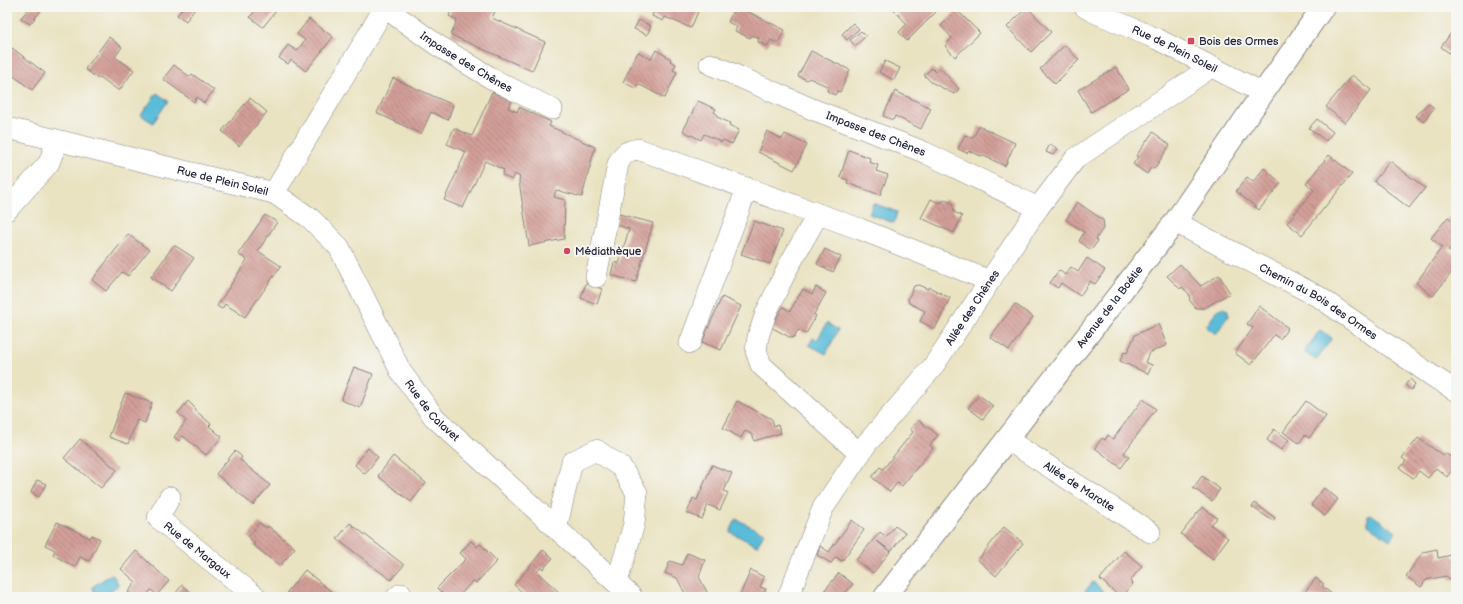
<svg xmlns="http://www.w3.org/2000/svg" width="1463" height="604" font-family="'Balsamiq Sans',sans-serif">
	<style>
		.water { fill: #5abcd9; stroke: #3e6f8a }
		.building { fill: url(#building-back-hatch) }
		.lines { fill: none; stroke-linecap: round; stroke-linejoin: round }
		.minor-casing { stroke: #86827e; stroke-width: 22 }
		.major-casing { stroke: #86827e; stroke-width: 24 }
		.minor { stroke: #fff; stroke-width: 21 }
		.major { stroke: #fff; stroke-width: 22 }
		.poi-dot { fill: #d1495b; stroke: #f6f6f2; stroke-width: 1.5 }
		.labels { text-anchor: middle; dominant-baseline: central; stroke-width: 4; stroke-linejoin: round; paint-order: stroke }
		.poi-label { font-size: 11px; fill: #22223b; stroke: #f6f6f2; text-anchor: start }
		.street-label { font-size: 11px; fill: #22223b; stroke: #f6f6f2 }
	</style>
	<defs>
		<pattern id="building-back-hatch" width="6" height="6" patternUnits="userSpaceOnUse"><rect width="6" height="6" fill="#d39f98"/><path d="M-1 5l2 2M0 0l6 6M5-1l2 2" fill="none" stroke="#ab817d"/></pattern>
	</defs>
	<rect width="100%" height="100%" fill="#f6f6f2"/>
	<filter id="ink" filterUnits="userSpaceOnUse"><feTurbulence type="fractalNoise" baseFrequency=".025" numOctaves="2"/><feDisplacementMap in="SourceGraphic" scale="8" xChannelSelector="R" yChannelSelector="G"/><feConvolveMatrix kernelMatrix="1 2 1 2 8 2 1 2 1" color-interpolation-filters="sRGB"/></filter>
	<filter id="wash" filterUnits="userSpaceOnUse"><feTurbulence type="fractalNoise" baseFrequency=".012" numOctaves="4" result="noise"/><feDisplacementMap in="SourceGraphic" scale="16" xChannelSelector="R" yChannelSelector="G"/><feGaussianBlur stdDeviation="0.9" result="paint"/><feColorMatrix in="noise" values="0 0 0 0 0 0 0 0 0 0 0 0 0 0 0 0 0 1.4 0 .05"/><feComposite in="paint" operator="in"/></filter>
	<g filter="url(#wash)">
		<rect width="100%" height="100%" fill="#eae3c2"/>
		<g class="water">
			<polygon points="157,93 168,101 153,123 141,115"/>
			<polygon points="873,203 897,212 894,223 869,214"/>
			<polygon points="1222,308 1228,310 1228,316 1216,334 1206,327 1218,309"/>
			<polygon points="827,323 838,330 826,354 809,345 813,338 817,340"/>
			<polygon points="1320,330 1332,338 1316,360 1304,352"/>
			<polygon points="1371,514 1396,532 1390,540 1368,525 1368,516"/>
			<polygon points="736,519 764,533 757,546 730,532"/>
			<polygon points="112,574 119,585 101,597 98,597 92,587"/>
			<polygon points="1093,582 1103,591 1099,597 1080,597"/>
		</g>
		<g id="blocks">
			<g class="building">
				<polygon points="30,7 43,8 30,24 21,18"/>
				<polygon points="179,7 192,7 195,9 186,21 177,15 182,9"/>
				<polygon points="258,7 279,7 263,27 250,17"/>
				<polygon points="446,7 497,7 492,18 545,42 532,71 451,35 457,20 449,16 451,11 445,9"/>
				<polygon points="655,7 700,7 691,28 665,17 663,21 652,16"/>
				<polygon points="735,7 738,7 785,30 778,43 771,40 767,46 758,42 759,38 752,35 750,38 735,31 737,27 728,22"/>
				<polygon points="898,7 932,7 936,12 907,41 899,32 907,24 894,10"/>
				<polygon points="1027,7 1051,32 1031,52 1007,27"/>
				<polygon points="957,10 980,33 955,57 945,46 952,38 941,26"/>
				<polygon points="309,19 333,37 306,71 291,60 288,64 279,58 288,45 297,51 305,40 297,34"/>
				<polygon points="639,20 651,26 647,35 634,29"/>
				<polygon points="853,23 859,29 847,40 842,34"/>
				<polygon points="1456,26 1456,58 1441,47"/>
				<polygon points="861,31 866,36 855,46 850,40"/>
				<polygon points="109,37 122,47 115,57 134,70 119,91 100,77 98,79 85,69"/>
				<polygon points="1065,45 1079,60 1055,84 1040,69"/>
				<polygon points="12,48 45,73 32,90 7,71 7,54"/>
				<polygon points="656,50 671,59 670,61 676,64 673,70 677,72 665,98 638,84 635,88 623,82 638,52 651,59"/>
				<polygon points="811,51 850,70 840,92 837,91 835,95 827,91 829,87 809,78 807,80 798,76"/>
				<polygon points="885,61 900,68 894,80 879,72"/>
				<polygon points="174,65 190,77 192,74 214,90 204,103 197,97 194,102 163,79"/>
				<polygon points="1116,67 1129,89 1091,112 1078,90"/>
				<polygon points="932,68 936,72 940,68 959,89 954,94 931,82 924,75"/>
				<polygon points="1352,75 1371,90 1345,123 1326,107"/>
				<polygon points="393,78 453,105 448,120 431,112 421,134 377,113"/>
				<polygon points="895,91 931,108 921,129 895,116 893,120 883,116"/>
				<polygon points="492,92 512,101 508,108 517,112 519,107 551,122 549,126 595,147 582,197 556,190 554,197 565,200 564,239 529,246 519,181 520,177 515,174 512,180 502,175 504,170 485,161 463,208 444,200 466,152 447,144 454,128 472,136"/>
				<polygon points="250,98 267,112 239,146 222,131"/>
				<polygon points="698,101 716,109 714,112 718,115 717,117 730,123 729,125 739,130 732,144 723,140 722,142 704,134 701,140 683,131"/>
				<polygon points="1428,103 1434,108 1423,122 1416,116"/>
				<polygon points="1317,119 1333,132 1326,141 1309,128"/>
				<polygon points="979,126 1015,143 1005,166 982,155 981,156 969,151 967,153 958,149 965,135 973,138"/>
				<polygon points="767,131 782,139 785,134 807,145 794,170 758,152"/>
				<polygon points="1153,132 1170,145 1154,169 1151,167 1147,174 1133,164 1138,157 1136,156"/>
				<polygon points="1050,144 1058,149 1053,155 1046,152"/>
				<polygon points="849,150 870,158 869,162 878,165 876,171 888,175 880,195 847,183 848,180 840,177"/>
				<polygon points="1329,155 1352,174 1302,235 1287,223 1314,190 1306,183"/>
				<polygon points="1390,161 1425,188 1409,208 1374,181"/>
				<polygon points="1264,168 1281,183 1259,210 1236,191 1247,177 1253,182"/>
				<polygon points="931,199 939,203 945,200 952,203 954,212 962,216 954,233 921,218"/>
				<polygon points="1077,202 1103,220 1104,227 1096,239 1098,241 1091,250 1079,241 1084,232 1066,220"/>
				<polygon points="619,214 653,223 636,282 611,275 614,262 619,264 629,229 617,225"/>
				<polygon points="265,215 277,222 258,251 281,266 245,317 225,304 222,309 217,306 247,260 238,254"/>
				<polygon points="1448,217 1456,223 1451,230 1456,234 1456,240 1448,250 1456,256 1456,267 1433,296 1416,283 1442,247 1431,238"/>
				<polygon points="754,221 783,231 770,264 741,254"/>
				<polygon points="128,234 149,250 128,276 122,272 106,291 92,280"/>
				<polygon points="174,245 194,258 171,291 151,277"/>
				<polygon points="825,249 841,257 833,272 817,264"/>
				<polygon points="1087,258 1105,270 1095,284 1090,281 1080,296 1061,283 1058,288 1050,283 1059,270 1065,275 1071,267 1078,272"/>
				<polygon points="1180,264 1201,286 1219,275 1230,293 1204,308 1196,308 1190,301 1189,294 1182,287 1180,289 1167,276"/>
				<polygon points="586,283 602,289 597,304 581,298"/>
				<polygon points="918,285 928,289 929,287 950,298 935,329 920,321 925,311 909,303 908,299 914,286"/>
				<polygon points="816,287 826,293 814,314 816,316 806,334 798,330 794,337 791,338 771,327 783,307 790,311 803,289 812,294"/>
				<polygon points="722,297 741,306 721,350 702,342"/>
				<polygon points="1015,304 1033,317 1009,350 990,337"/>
				<polygon points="1259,306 1288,328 1280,339 1274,335 1251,365 1235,353 1253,328 1247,324"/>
				<polygon points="1158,324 1167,345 1149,353 1145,362 1152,365 1148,374 1120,361 1124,352 1127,353 1135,335"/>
				<polygon points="354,367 373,374 360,408 341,400"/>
				<polygon points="1410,379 1415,384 1411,390 1405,385"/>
				<polygon points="125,393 152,403 145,423 137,420 128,444 109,437"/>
				<polygon points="979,395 993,406 983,419 968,408"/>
				<polygon points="1143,399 1156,409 1124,453 1129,457 1121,468 1095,448 1102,438 1105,440 1108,435 1113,439"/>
				<polygon points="188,401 196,409 195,410 211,424 209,426 222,437 206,455 183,436 179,441 174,437 186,421 178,413"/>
				<polygon points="737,401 772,419 774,426 778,425 781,433 754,441 753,435 745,431 741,438 723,428"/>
				<polygon points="1306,401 1326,416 1309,438 1305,435 1299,443 1283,432"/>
				<polygon points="918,420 938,435 930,445 933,448 902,486 898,482 890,492 872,477 880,467 883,469 913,432 910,429"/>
				<polygon points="1274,429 1289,440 1281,450 1267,440"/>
				<polygon points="1418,438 1444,456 1445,453 1456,461 1456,464 1447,477 1436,468 1428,478 1419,471 1413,478 1400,468 1406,461 1402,458"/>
				<polygon points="80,439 117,470 101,488 64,458"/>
				<polygon points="368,448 378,457 365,474 355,465"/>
				<polygon points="235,451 242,457 240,460 270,485 253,505 216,474"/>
				<polygon points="393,456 426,483 411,502 378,476"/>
				<polygon points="712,465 732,473 724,491 728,493 720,510 708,505 702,519 687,513 693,498 697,500"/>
				<polygon points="1202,476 1220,489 1212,501 1193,488"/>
				<polygon points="37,480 46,484 39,497 31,492"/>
				<polygon points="1324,488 1338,499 1325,516 1311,505"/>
				<polygon points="1255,503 1275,518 1273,521 1252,507"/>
				<polygon points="1202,507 1217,518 1211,525 1228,538 1213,559 1181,534"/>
				<polygon points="852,520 864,530 842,561 836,557 831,563 817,555 820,546 829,552"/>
				<polygon points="57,522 90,538 92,535 100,539 89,561 80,557 75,567 53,555 55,550 45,545"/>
				<polygon points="259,523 267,528 268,526 295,548 280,566 253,545 255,543 248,537"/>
				<polygon points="350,523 404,565 391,580 337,539"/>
				<polygon points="895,526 905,533 891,551 877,541 890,552 873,573 856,560 880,532 886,537"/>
				<polygon points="1004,527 1023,543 996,576 978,560"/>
				<polygon points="471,541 477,547 480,544 497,561 476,583 473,581 458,597 457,596 456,597 446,597 437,588 466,559 460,553"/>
				<polygon points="1437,549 1438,558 1452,555 1456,558 1456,578 1453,581 1446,576 1426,580 1421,587 1406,576 1423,552"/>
				<polygon points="543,550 553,558 543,569 541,567 537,572 561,594 558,597 528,597 514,585"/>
				<polygon points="136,551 169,581 157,595 151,590 145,597 134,597 128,592 136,582 121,569"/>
				<polygon points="1124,551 1142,566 1130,581 1133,584 1122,597 1120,597 1100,579"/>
				<polygon points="687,553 705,560 699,577 707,592 698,597 687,597 677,578 665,573 670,561 682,565"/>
				<polygon points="305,570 338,597 293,597 287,592"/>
				<polygon points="751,570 764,577 760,587 766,589 762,597 739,597"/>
				<polygon points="839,573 853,584 842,597 819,597"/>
				<polygon points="1316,578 1324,584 1322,586 1335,597 1301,597"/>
				<polygon points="182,585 196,597 173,597"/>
				<polygon points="508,593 518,597 507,597"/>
			</g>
		</g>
	</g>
	<g filter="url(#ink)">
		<use href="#blocks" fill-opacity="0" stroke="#86827e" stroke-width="1"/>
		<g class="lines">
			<g class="minor-casing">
				<g id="minor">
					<path id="s1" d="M384 7 437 45 496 81 552 109"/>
					<path id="s2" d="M1085 7 1094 12 1157 39 1263 93"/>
					<path id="s3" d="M710 64 812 109 924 152 1038 208"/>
					<path id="s4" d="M7 128 274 193 385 7"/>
					<path id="s5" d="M274 193 311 219 339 247 401 372 434 417 632 597"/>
					<polyline points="7,210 49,163 57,141"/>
					<polyline points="818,214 788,267 766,313 758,337 756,351 761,365 860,454"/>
					<path id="s6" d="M1175 222 1319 297 1431 375 1456 391"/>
					<path d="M596 277 618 164C623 153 627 151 638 149L860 229 990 281"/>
					<polyline points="690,343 747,188"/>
					<path id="s7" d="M1008 440 1150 532"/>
					<path id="s8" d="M170 497 158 518 256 597"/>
					<polyline points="556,529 572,462 596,450 621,467 637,493 634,524 617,582"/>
					<polyline points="397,597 401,594"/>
					<path id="s9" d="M788 597 823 508 867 443 932 368 1038 208 1075 159 1211 67"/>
				</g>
			</g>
			<g class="major-casing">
				<g id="major">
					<path id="s10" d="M885 597 1175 222 1263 93 1323 7"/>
				</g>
			</g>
			<use href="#minor" class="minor"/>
			<use href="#major" class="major"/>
		</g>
	</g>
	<g class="poi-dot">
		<rect x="1187" y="37" width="8" height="8" rx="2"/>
		<circle cx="567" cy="251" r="4"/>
	</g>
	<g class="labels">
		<g class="poi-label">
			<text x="1199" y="41">Bois des Ormes</text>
			<text x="575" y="251">Médiathèque</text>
		</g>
		<g class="street-label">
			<text stroke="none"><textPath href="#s2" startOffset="99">Rue de Plein Soleil</textPath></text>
			<text stroke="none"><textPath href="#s1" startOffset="99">Impasse des Chênes</textPath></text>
			<text stroke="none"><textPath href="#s3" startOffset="180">Impasse des Chênes</textPath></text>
			<text stroke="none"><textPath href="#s4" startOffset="222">Rue de Plein Soleil</textPath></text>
			<text stroke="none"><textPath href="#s6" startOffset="164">Chemin du Bois des Ormes</textPath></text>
			<text stroke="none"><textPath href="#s10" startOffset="367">Avenue de la Boétie</textPath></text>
			<text stroke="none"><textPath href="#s9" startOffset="346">Allée des Chênes</textPath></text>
			<text stroke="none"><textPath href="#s5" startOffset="274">Rue de Calavet</textPath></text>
			<text stroke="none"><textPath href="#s7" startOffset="85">Allée de Marotte</textPath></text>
			<text stroke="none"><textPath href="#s8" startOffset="75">Rue de Margaux</textPath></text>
		</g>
	</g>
	<rect width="1463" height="604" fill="none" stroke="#f6f6f2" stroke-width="24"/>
</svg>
